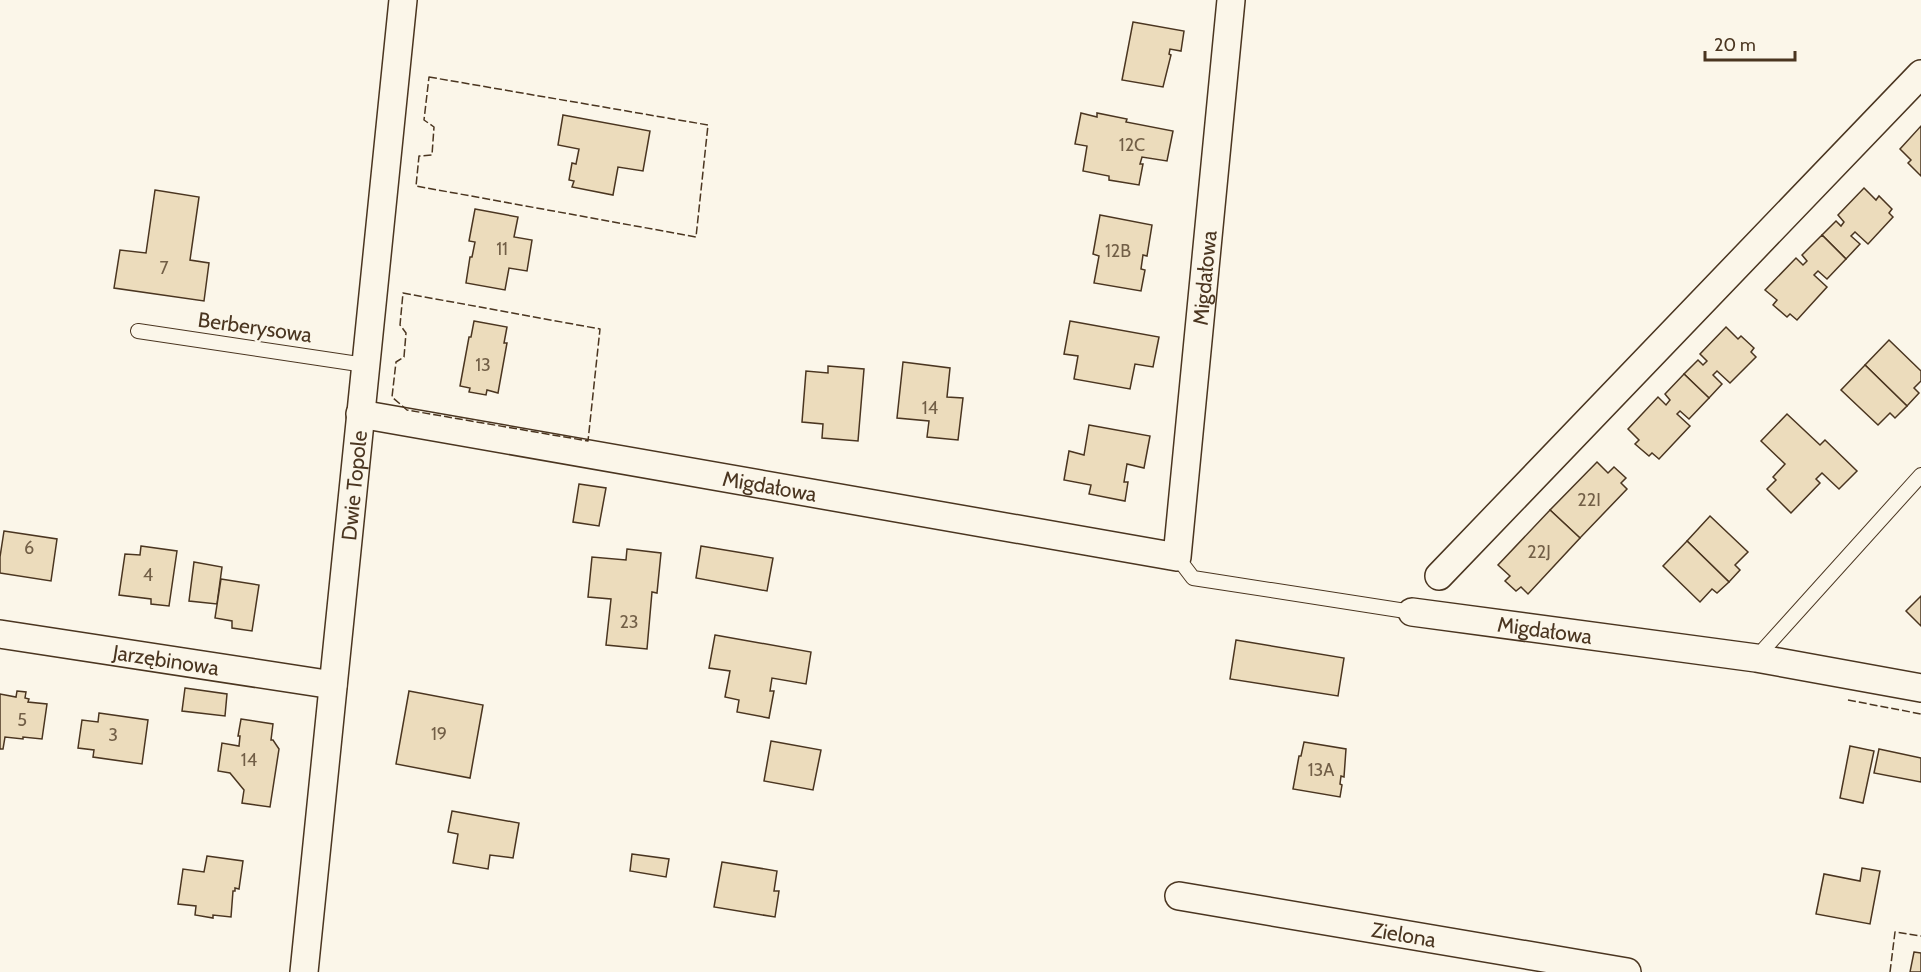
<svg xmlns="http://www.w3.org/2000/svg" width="1921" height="972" font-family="Cabin,sans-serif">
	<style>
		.building { fill: #ecdcbc; stroke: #4a3520; stroke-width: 1.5 }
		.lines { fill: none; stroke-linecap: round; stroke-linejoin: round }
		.service-casing { stroke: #4a3520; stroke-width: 16 }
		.minor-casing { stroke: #4a3520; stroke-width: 30 }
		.service { stroke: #fbf6e9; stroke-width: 14 }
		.minor { stroke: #fbf6e9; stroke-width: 27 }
		.fence { stroke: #4a3520; stroke-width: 1.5; stroke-dasharray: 8 3; stroke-linecap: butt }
		.labels { text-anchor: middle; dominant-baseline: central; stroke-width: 4.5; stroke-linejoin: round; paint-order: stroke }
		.number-label { font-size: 18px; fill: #725f47 }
		.street-label { font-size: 21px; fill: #4a3520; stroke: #fbf6e9 }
	</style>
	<rect width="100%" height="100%" fill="#fbf6e9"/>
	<g class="building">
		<polygon points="1133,22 1184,31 1181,51 1170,49 1169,54 1171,55 1163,87 1122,80"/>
		<polygon points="1081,113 1097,117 1097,113 1127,119 1126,122 1173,131 1167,161 1142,157 1140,164 1143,164 1139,185 1109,180 1109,176 1083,171 1087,146 1075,144"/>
		<polygon points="563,115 650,131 643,171 618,167 613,195 572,187 574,181 569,180 572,163 576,164 579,149 558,145"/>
		<polygon points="1921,126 1921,176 1908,163 1911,160 1900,149"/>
		<polygon points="1864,188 1876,200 1879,196 1892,209 1889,213 1893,217 1868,244 1855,232 1851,236 1860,244 1846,259 1822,235 1836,221 1841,226 1844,222 1838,215"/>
		<polygon points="155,190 199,197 190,260 209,263 204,301 114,288 120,250 146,253"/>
		<polygon points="475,209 518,217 514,237 532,240 527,271 509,268 505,290 466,283 470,257 472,257 475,242 469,241"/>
		<polygon points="1100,215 1152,225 1147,256 1143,255 1141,269 1145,270 1141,291 1094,283 1099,256 1093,254"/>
		<polygon points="1822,235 1846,259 1827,279 1818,271 1814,275 1827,287 1797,320 1790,314 1787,317 1773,305 1777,300 1765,290 1796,258 1803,265 1807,261 1802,255"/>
		<polygon points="474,321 507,327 504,343 507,343 498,393 487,390 486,395 469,392 470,388 460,386 469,337 471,337"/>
		<polygon points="1070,321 1159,337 1153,367 1135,364 1130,389 1074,379 1078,356 1064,354"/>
		<polygon points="1726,327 1738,339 1741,336 1754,348 1751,352 1756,357 1730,383 1717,371 1713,375 1722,384 1709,398 1684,374 1698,360 1703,365 1707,361 1700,354"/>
		<polygon points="1889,340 1921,371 1921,381 1914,388 1919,393 1907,406 1865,365"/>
		<polygon points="903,362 950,368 947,397 963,398 958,440 927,437 929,421 897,418"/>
		<polygon points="1865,365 1907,406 1895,418 1890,413 1878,425 1841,390"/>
		<polygon points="828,366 864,369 858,441 822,438 823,424 802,422 806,371 828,373"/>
		<polygon points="1684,374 1709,398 1689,419 1680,411 1677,414 1690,426 1659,459 1652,453 1649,456 1635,444 1639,440 1628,429 1658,397 1666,405 1670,400 1665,394"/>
		<polygon points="1787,414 1820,445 1825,440 1857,471 1839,489 1822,473 1816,479 1820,483 1791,513 1767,489 1776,480 1773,477 1785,464 1761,441"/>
		<polygon points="1089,425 1150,436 1144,468 1127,464 1124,482 1128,482 1125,501 1089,494 1091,485 1064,480 1069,451 1084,455"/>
		<polygon points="1597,462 1608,473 1614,467 1626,478 1621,483 1627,489 1580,538 1550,510"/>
		<polygon points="579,484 606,488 599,526 573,522"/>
		<polygon points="1550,510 1580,538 1528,594 1521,587 1516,591 1505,581 1510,576 1498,565"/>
		<polygon points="1710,516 1748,552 1735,565 1740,570 1729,582 1687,541"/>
		<polygon points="4,531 57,539 51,581 0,573 0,557"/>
		<polygon points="1687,541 1729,582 1717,593 1712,589 1700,602 1663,566"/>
		<polygon points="141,546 177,551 169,606 151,604 151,599 119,595 125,554 140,555"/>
		<polygon points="701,546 773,558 767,591 696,578"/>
		<polygon points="627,549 661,553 657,593 652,592 647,649 606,645 611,599 588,597 592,557 626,560"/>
		<polygon points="194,562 222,567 217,604 189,601"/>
		<polygon points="221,579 259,585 252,631 232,628 232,621 215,618"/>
		<polygon points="1921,596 1921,626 1906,611"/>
		<polygon points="715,635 811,652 806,684 772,678 770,691 774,691 769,718 737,712 739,700 725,697 730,671 709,668"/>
		<polygon points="1236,640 1344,658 1338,696 1230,679"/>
		<polygon points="185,688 227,694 225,716 182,711"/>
		<polygon points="17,691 26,692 25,698 29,699 28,702 47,704 42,739 23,737 23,739 5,737 3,749 0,749 0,694 16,697"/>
		<polygon points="409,691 483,705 470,778 396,764"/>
		<polygon points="99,713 148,720 142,764 93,757 94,750 78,748 82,720 98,722"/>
		<polygon points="241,719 273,724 271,740 273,740 279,749 270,807 242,803 244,790 230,773 218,771 222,743 239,746 240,736 238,736"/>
		<polygon points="771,741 821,750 813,790 764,781"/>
		<polygon points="1304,742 1346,749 1344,777 1341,776 1340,784 1342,785 1340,797 1293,789 1299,756 1301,756"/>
		<polygon points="1850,746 1874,751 1863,803 1840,798"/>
		<polygon points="1879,749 1921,758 1921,782 1874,773"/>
		<polygon points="452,811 519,823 513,858 490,855 488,869 453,863 458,834 448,832"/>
		<polygon points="632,854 669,859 666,877 630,871"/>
		<polygon points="207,856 243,861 239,889 235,888 235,891 233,891 231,917 213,915 213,918 195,915 196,906 178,904 183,869 204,872"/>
		<polygon points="722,862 777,871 774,891 779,891 775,917 714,907"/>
		<polygon points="1862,868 1880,871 1870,924 1816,914 1824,874 1860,881"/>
		<polygon points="1914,952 1921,953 1921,972 1910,972"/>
	</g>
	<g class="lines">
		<g class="service-casing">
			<g id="service">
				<polyline points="138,331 365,365"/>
				<polyline points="1177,557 1193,578 1412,612"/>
				<polyline points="1756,658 1921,475"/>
			</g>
		</g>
		<g class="minor-casing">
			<g id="minor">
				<path id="s1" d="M360 414 1177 557 1231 0"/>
				<polyline points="1439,576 1921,74"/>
				<path id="s2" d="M1412 612 1756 658 1921 688"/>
				<path id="s3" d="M0 634 333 685"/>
				<path id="s4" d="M1179 896 1627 972"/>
				<path id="s5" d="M304 972 403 0"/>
			</g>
		</g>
		<use href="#service" class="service"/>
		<use href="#minor" class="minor"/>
		<g class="fence">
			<polygon points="429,77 708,125 696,237 416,186 419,156 432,155 434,127 424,120"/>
			<polygon points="403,293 600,329 588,441 407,410 392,397 396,362 404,357 406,333 400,325"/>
			<polyline points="1848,700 1921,714"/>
			<polyline points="1890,972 1895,932 1921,936"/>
		</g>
	</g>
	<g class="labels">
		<g class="number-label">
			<text x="1132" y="145">12C</text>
			<text x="502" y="249">11</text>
			<text x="1118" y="251">12B</text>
			<text x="164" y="268">7</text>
			<text x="483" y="365">13</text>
			<text x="930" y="408">14</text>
			<text x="1589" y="500">22I</text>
			<text x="29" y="548">6</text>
			<text x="1539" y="552">22J</text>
			<text x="148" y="575">4</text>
			<text x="629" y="622">23</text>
			<text x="22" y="720">5</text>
			<text x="439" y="734">19</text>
			<text x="113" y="735">3</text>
			<text x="249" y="760">14</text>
			<text x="1321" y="770">13A</text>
		</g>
		<g class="street-label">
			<text stroke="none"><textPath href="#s1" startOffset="1110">Migdałowa</textPath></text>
			<text transform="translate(255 327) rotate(8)">Berberysowa</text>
			<text stroke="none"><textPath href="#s1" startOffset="416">Migdałowa</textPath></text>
			<text stroke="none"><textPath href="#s5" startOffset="489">Dwie Topole</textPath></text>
			<text stroke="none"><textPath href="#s2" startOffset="134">Migdałowa</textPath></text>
			<text stroke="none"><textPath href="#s3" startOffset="168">Jarzębinowa</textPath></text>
			<text stroke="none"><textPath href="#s4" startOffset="228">Zielona</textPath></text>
		</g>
	</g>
	<path d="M1705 51v9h90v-9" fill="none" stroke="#4a3520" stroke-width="3"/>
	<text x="1714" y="51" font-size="18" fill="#4a3520" stroke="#fbf6e9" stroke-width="4.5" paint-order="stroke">20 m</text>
</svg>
